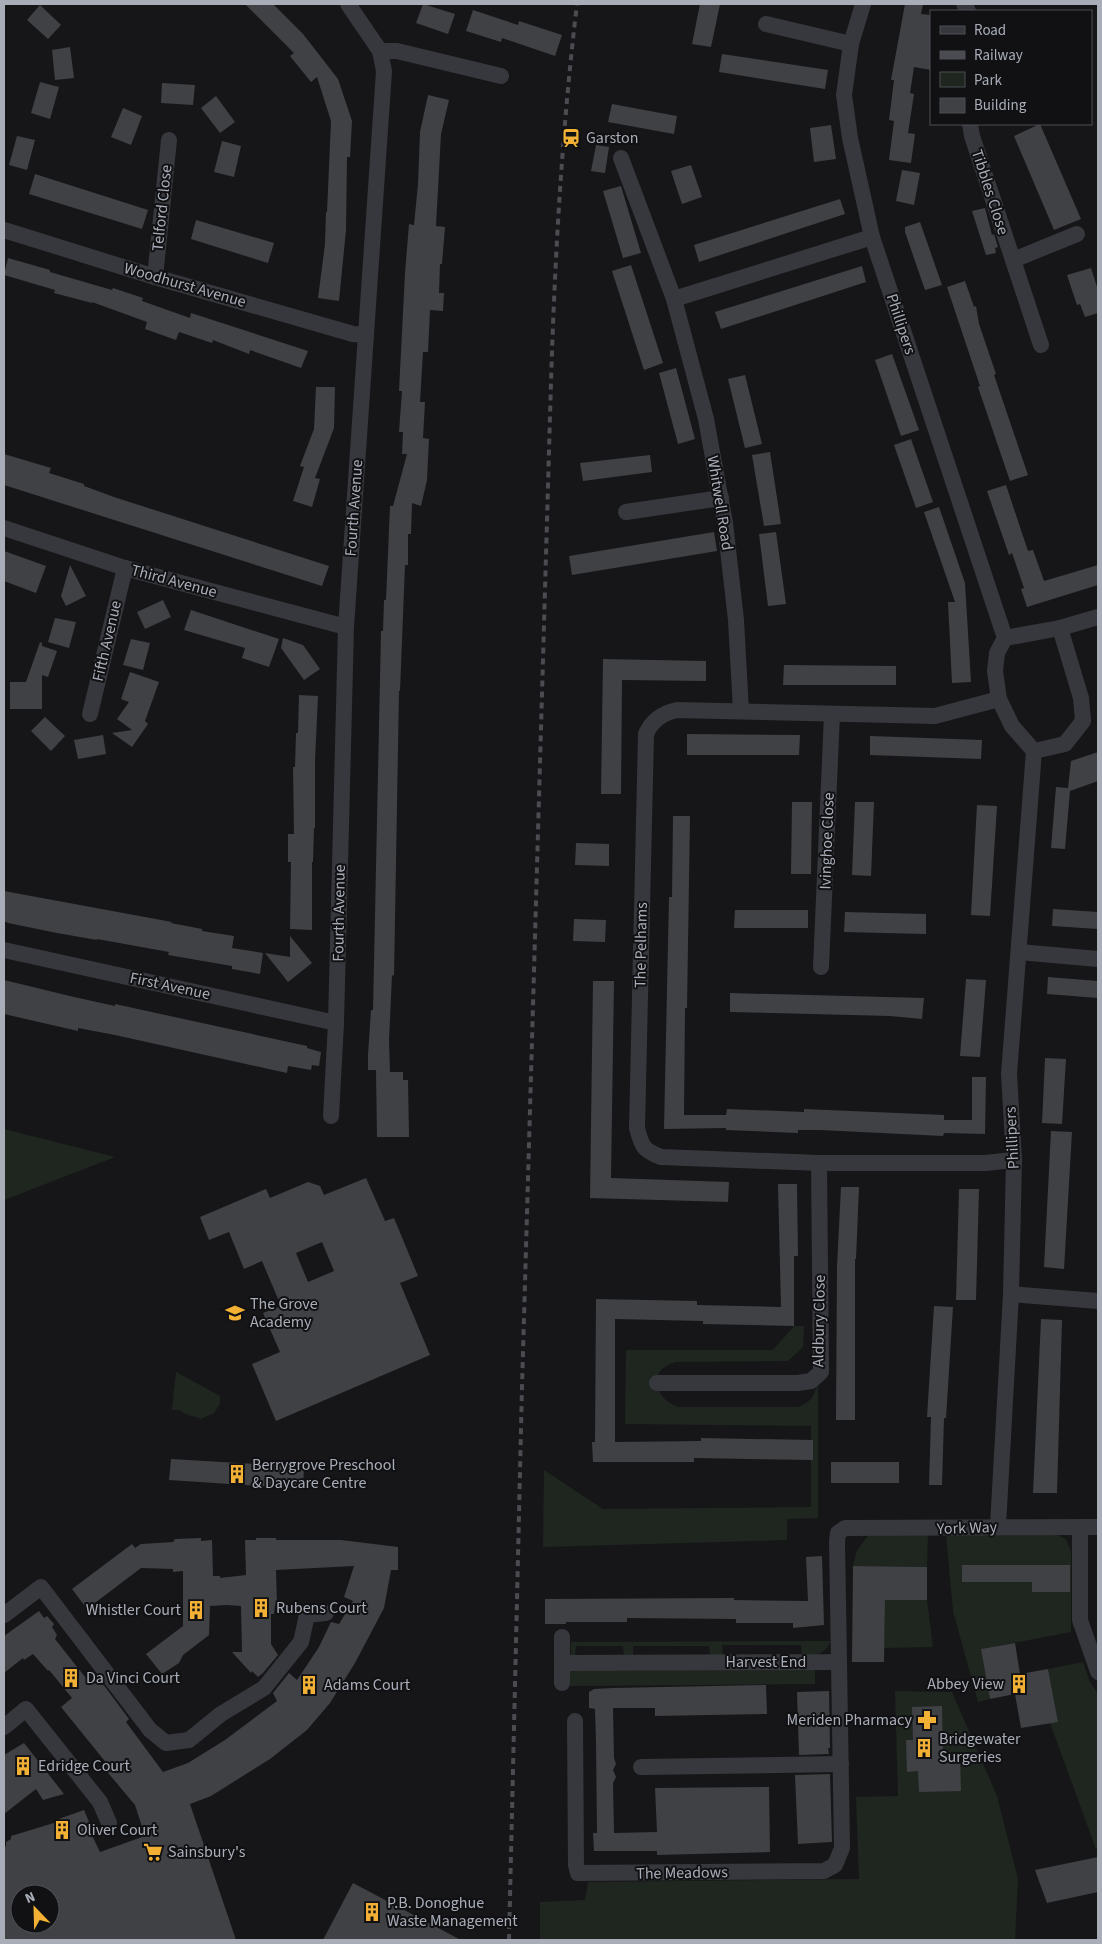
<svg xmlns="http://www.w3.org/2000/svg" width="1102" height="1944" font-family="'Source Sans 3',sans-serif">
	<style>
		.green { fill: #1e261f }
		.building { fill: #404145; fill-rule: evenodd }
		.lines { fill: none; stroke-linecap: round; stroke-linejoin: round }
		.minor { stroke: #37383d; stroke-width: 16 }
		.rail { stroke: #4a4c52; stroke-width: 4; stroke-dasharray: 6 5; stroke-linecap: butt }
		.labels { text-anchor: middle; dominant-baseline: central; stroke-width: 4; stroke-linejoin: round; paint-order: stroke }
		.poi-label { font-size: 16px; fill: #a8adb8; stroke: #111113; text-anchor: start }
		.street-label { font-size: 16px; fill: #a8adb8; stroke: #111113 }
	</style>
	<rect width="100%" height="100%" fill="#161618"/>
	<g class="green">
		<polygon points="4,1129 115,1157 4,1200"/>
		<path d="M794 1326H804L803 1347 788 1361 676 1362C647 1370 653 1398 678 1407H797C812 1403 815 1394 818 1381V1518L787 1519V1540L543 1547 544 1470 603 1509 811 1507V1426L625 1424 626 1350H773Z"/>
		<path d="M176 1372 220 1396V1404L214 1413 201 1419C193 1415 186 1416 180 1410H172Z"/>
		<polygon points="928,1535 927,1567 853,1566 857,1550 868,1536"/>
		<polygon points="946,1535 1057,1535 1066,1539 1071,1552 1071,1632 982,1649 990,1699 978,1702 953,1611"/>
		<polygon points="885,1600 927,1600 933,1647 884,1648"/>
		<path d="M831 1641C825 1654 815 1656 802 1656L801 1645H722L723 1655H710L709 1646H633V1656H624L623 1646H576L575 1657H571V1642Z"/>
		<polygon points="1083,1662 1090,1682 1098,1694 1098,1848 1096,1849 1050,1723 1058,1722 1048,1669"/>
		<polygon points="815,1670 815,1684 570,1686 570,1671"/>
		<polygon points="895,1691 952,1692 997,1796 1018,1879 1015,1940 540,1940 540,1902 585,1900 588,1882 859,1879 856,1797 898,1796"/>
	</g>
	<g class="building">
		<polygon points="245,4 273,4 303,34 338,79 352,121 350,157 347,157 346,230 339,301 318,298 325,244 326,212 327,212 331,121 317,77 311,82 290,56 294,53"/>
		<polygon points="423,4 455,14 448,34 416,23"/>
		<polygon points="700,4 720,4 711,47 692,44"/>
		<polygon points="905,4 923,4 921,14 931,15 931,70 914,67 910,93 914,94 908,133 915,134 911,163 889,160 894,121 889,120 894,80 891,80"/>
		<polygon points="40,5 61,25 48,39 27,20"/>
		<polygon points="473,10 518,25 519,21 562,35 555,56 502,38 501,42 466,31"/>
		<polygon points="70,47 74,78 55,80 52,50"/>
		<polygon points="722,54 828,70 825,89 719,72"/>
		<polygon points="40,82 59,87 50,119 31,113"/>
		<polygon points="162,83 195,85 193,105 161,103"/>
		<polygon points="428,95 449,100 441,134 436,226 445,227 442,264 440,264 439,293 444,293 443,311 430,310 428,352 423,352 420,402 425,402 423,438 429,439 427,480 421,506 412,503 411,534 408,534 408,565 405,565 400,691 399,691 394,976 392,975 389,1041 390,1072 403,1072 403,1080 408,1080 409,1137 377,1137 376,1070 368,1070 368,1055 371,1010 373,1010 381,631 383,631 384,600 386,600 390,506 393,506 407,454 402,454 403,432 399,432 402,391 399,391 405,273 409,224 414,225 418,184 420,132"/>
		<polygon points="216,96 235,122 220,133 201,108"/>
		<polygon points="612,104 677,116 674,134 608,122"/>
		<polygon points="123,108 142,116 131,145 111,137"/>
		<polygon points="1040,124 1081,219 1054,230 1014,136"/>
		<polygon points="831,125 836,159 814,162 810,128"/>
		<polygon points="17,136 35,140 27,170 9,165"/>
		<polygon points="222,141 241,146 234,177 214,172"/>
		<polygon points="596,145 609,147 605,173 591,171"/>
		<polygon points="691,165 702,197 682,204 671,171"/>
		<polygon points="902,170 920,173 914,205 896,201"/>
		<polygon points="35,174 148,210 142,229 29,194"/>
		<polygon points="621,186 641,253 623,258 603,191"/>
		<polygon points="840,199 845,214 699,262 694,245"/>
		<polygon points="985,208 992,235 994,234 998,247 995,248 996,253 986,255 972,211"/>
		<polygon points="196,220 274,243 268,263 191,239"/>
		<polygon points="920,222 942,285 925,290 905,232 905,227"/>
		<polygon points="8,258 50,270 50,272 112,290 113,288 143,298 142,301 190,318 191,313 308,351 301,368 250,350 249,354 213,340 212,343 179,332 176,340 145,329 147,322 92,302 92,303 54,293 55,290 4,275"/>
		<polygon points="631,265 663,363 644,370 612,271"/>
		<polygon points="862,266 866,282 721,329 715,312"/>
		<polygon points="1091,268 1098,290 1098,313 1085,317 1080,304 1077,305 1067,275"/>
		<polygon points="965,281 974,307 976,306 979,324 996,374 994,375 1028,475 1010,481 978,387 980,386 947,287"/>
		<polygon points="892,354 919,430 901,436 875,360"/>
		<polygon points="676,368 695,439 678,444 659,373"/>
		<polygon points="745,375 762,444 745,448 728,379"/>
		<polygon points="316,387 335,387 334,428 315,478 320,479 312,507 293,501 304,467 300,466 314,429"/>
		<polygon points="911,439 933,502 916,508 894,445"/>
		<polygon points="770,452 781,524 764,526 752,455"/>
		<polygon points="4,454 51,468 49,473 84,484 84,486 114,497 329,566 322,586 4,485"/>
		<polygon points="650,455 652,472 583,481 580,463"/>
		<polygon points="1006,485 1028,551 1033,550 1044,581 1098,565 1098,585 1027,607 1021,589 1024,588 1012,553 1009,555 987,491"/>
		<polygon points="939,507 965,583 971,682 952,683 948,602 955,602 924,512"/>
		<polygon points="714,532 717,551 572,575 569,556"/>
		<polygon points="776,532 786,604 768,606 759,534"/>
		<polygon points="4,551 46,566 36,593 4,581"/>
		<polygon points="70,565 86,596 66,606 61,596"/>
		<polygon points="163,600 171,617 145,629 137,612"/>
		<polygon points="191,610 279,639 269,667 242,658 245,648 184,630"/>
		<polygon points="55,618 76,622 69,648 48,642"/>
		<polygon points="283,638 303,645 320,669 304,680 281,648"/>
		<polygon points="131,639 150,643 143,670 123,665"/>
		<polygon points="40,642 42,643 42,646 57,651 48,677 42,675 42,709 10,709 10,682 26,682"/>
		<polygon points="603,659 706,661 706,681 622,680 621,794 601,794"/>
		<polygon points="784,665 896,666 896,685 783,685"/>
		<polygon points="130,672 159,682 145,721 148,724 132,747 112,733 132,730 117,719 129,702 121,699"/>
		<polygon points="299,695 318,696 315,761 315,828 314,828 313,862 312,862 312,930 290,929 291,862 288,862 288,834 294,834 293,767 295,767 296,733 298,733"/>
		<polygon points="45,717 65,736 51,751 31,731"/>
		<polygon points="687,734 800,735 799,755 687,755"/>
		<polygon points="103,735 106,754 78,759 74,740"/>
		<polygon points="870,736 982,740 981,759 870,755"/>
		<polygon points="1098,752 1098,781 1070,791 1065,849 1051,848 1056,787 1068,788 1071,761"/>
		<polygon points="792,802 812,802 811,874 791,874"/>
		<polygon points="855,802 874,802 871,876 852,875"/>
		<polygon points="977,805 997,806 990,916 971,915"/>
		<polygon points="673,816 690,816 687,1008 685,1008 684,1115 726,1115 727,1109 804,1112 804,1109 944,1115 944,1120 972,1120 972,1077 986,1077 985,1134 944,1133 943,1136 820,1130 798,1130 798,1133 726,1130 726,1128 664,1129 669,897 672,897"/>
		<polygon points="576,843 609,844 609,866 575,865"/>
		<polygon points="4,891 172,922 171,923 202,929 202,931 234,936 232,948 263,953 260,974 232,969 232,966 168,955 169,952 97,939 97,940 57,933 8,923 4,921"/>
		<polygon points="1053,909 1098,912 1098,929 1052,926"/>
		<polygon points="735,910 808,910 808,928 734,928"/>
		<polygon points="845,912 926,914 926,934 844,932"/>
		<polygon points="574,919 606,920 605,942 573,941"/>
		<polygon points="290,936 312,963 288,982 265,953 290,957"/>
		<polygon points="1048,977 1098,981 1098,998 1047,994"/>
		<polygon points="966,979 986,980 980,1057 960,1056"/>
		<polygon points="4,980 74,997 115,1006 115,1004 307,1046 307,1048 321,1052 319,1066 312,1065 311,1070 288,1066 287,1073 115,1035 78,1028 78,1031 4,1014"/>
		<polygon points="593,981 614,981 611,1178 729,1182 728,1202 590,1198"/>
		<polygon points="730,993 924,998 922,1019 890,1016 730,1012"/>
		<polygon points="1045,1058 1066,1059 1062,1124 1042,1123"/>
		<polygon points="1051,1131 1072,1132 1064,1269 1044,1267"/>
		<path d="M366 1178 385 1221 394 1218 418 1276 400 1283 430 1355 276 1421 252 1364 280 1352 263 1313 281 1306 262 1261 244 1269 229 1232 209 1240 200 1217 266 1189 270 1198 308 1182 320 1186 324 1195ZM322 1242 334 1271 308 1282 296 1253Z"/>
		<polygon points="778,1184 797,1184 798,1256 794,1256 794,1326 703,1324 703,1321 615,1319 615,1442 701,1441 701,1438 813,1440 813,1460 694,1458 694,1462 593,1462 592,1442 595,1442 596,1299 697,1301 697,1305 781,1307"/>
		<polygon points="841,1187 859,1187 856,1259 855,1259 855,1420 836,1420 837,1266"/>
		<polygon points="959,1189 979,1189 976,1300 956,1300"/>
		<polygon points="934,1306 953,1307 946,1418 944,1418 942,1485 929,1485 931,1417 927,1417"/>
		<polygon points="1041,1319 1062,1320 1057,1493 1033,1493"/>
		<polygon points="171,1459 304,1467 303,1489 169,1480"/>
		<rect x="831" y="1462" width="68" height="21"/>
		<path d="M201 1538V1541L212 1540 213 1576H220V1578L246 1575 245 1540H256V1538H276V1540H341L398 1547V1570H391L384 1608 355 1663 330 1703 307 1730 270 1759 211 1796 190 1804 236 1940H4V1847L6 1846V1842L11 1839V1836L57 1822 56 1820 84 1810 92 1829 90 1831 100 1852 145 1836 135 1805 104 1768 108 1765 61 1707 72 1698 49 1670 48 1671 33 1654 24 1660 23 1658 4 1673V1636L39 1611 44 1618 47 1616 54 1624 52 1627 57 1635 55 1639 89 1682 97 1676 129 1719 126 1722 163 1772 188 1763 225 1740 277 1701 273 1693 289 1673 297 1680 319 1647 331 1622 339 1624 353 1601 344 1597 354 1566 276 1570 277 1605H275L274 1614H271V1644L278 1655 263 1673 258 1677 252 1671 251 1673 232 1652H242L241 1606 227 1605 210 1606 209 1635 183 1655 179 1663 162 1674 146 1654 183 1626V1571L173 1572V1569L141 1568 87 1609 72 1589 132 1544 135 1548 141 1544 173 1542 175 1539ZM20 1894H50V1924H20Z"/>
		<polygon points="822,1556 824,1625 793,1628 793,1623 736,1623 736,1619 627,1618 627,1622 566,1622 566,1624 545,1624 545,1599 734,1598 734,1600 808,1601 806,1557"/>
		<polygon points="962,1565 1070,1565 1070,1592 1032,1592 1032,1582 962,1582"/>
		<polygon points="853,1566 927,1567 927,1600 885,1600 884,1662 852,1662"/>
		<polygon points="1015,1643 1020,1674 1048,1669 1058,1722 1021,1728 1015,1694 990,1699 981,1649"/>
		<polygon points="766,1685 767,1714 655,1716 655,1708 613,1708 614,1758 616,1764 613,1770 616,1777 613,1783 614,1833 657,1832 655,1788 769,1787 770,1852 657,1855 657,1851 594,1851 593,1833 597,1833 596,1742 595,1709 589,1708 589,1692 594,1689 613,1688"/>
		<polygon points="829,1691 830,1748 828,1748 829,1754 799,1755 797,1692"/>
		<polygon points="942,1706 943,1758 960,1757 961,1791 919,1792 918,1771 907,1772 906,1740 913,1740 912,1707"/>
		<polygon points="24,1743 64,1794 43,1800 36,1789 4,1814 4,1755"/>
		<polygon points="830,1774 832,1842 798,1844 795,1775"/>
		<polygon points="1098,1857 1098,1892 1047,1903 1035,1870"/>
		<polygon points="353,1883 461,1940 323,1940"/>
	</g>
	<g class="lines">
		<g class="minor">
			<polyline points="863,4 851,44 844,95 850,138 872,237 1005,638"/>
			<polyline points="964,4 968,11"/>
			<polyline points="766,24 851,44"/>
			<polyline points="380,51 397,51 501,76"/>
			<polyline points="970,124 972,136 1041,345"/>
			<polyline points="621,158 674,299 706,419 725,523 736,620 741,711"/>
			<polyline points="4,230 155,277 353,334 366,335"/>
			<polyline points="1013,260 1077,234"/>
			<polyline points="155,277 169,140"/>
			<polyline points="674,299 872,237"/>
			<polyline points="626,512 721,498"/>
			<polyline points="4,528 125,568 346,627"/>
			<polyline points="1060,628 1098,617"/>
			<path d="M999 699 935 716 677 710C663 713 652 720 646 734L637 1128C642 1147 643 1150 661 1157L819 1163H985L1014 1160"/>
			<polyline points="90,714 125,568"/>
			<polyline points="4,950 336,1023"/>
			<polyline points="1019,952 1098,959"/>
			<polyline points="821,967 832,714"/>
			<polyline points="331,1116 336,1023 346,627 384,71 380,51 348,4"/>
			<polyline points="1011,1294 1098,1301"/>
			<polyline points="657,1383 798,1383 811,1381 821,1372 819,1163"/>
			<polyline points="998,1526 1011,1294 1014,1160 1009,1074 1034,751 1012,726 999,699 995,671 997,653 1005,638 1060,628 1081,698 1083,721 1065,744 1034,751"/>
			<polyline points="1080,1527 1080,1620 1098,1672"/>
			<polyline points="4,1615 41,1587 150,1730 166,1743 189,1740 221,1714 264,1688 301,1642 307,1615 326,1613"/>
			<polyline points="562,1637 562,1683"/>
			<polyline points="562,1663 839,1662 837,1541 838,1533 845,1528 1098,1527"/>
			<polyline points="575,1721 576,1865 578,1873 824,1871 835,1865 842,1848 839,1662"/>
			<polyline points="4,1727 26,1709 100,1802 109,1823"/>
			<polyline points="641,1767 841,1764"/>
		</g>
		<path class="rail" d="M509 1940 522 1387 551 382C555 255 562 129 577 4"/>
	</g>
	<defs>
		<g id="station-bare" transform="scale(1.5)"><path d="M-3-6H3Q5-6 5-4V2Q5 4 3 4L4.5 6H3L1.5 4h-3L-3 6H-4.5L-3 4Q-5 4-5 2V-4Q-5-6-3-6ZM-3.5-4v3h7v-3ZM-3.5 1v1.5H-2V1ZM2 1v1.5H3.5V1Z" fill="#f2b134" stroke="#111113" stroke-width="2.5" paint-order="stroke"/></g>
		<g id="school-bare" transform="scale(1.5)"><path d="M0-5L7-2L0 1L-7-2ZM-4 1L0 2.5L4 1V4Q0 6-4 4Z" fill="#f2b134" stroke="#111113" stroke-width="2.5" paint-order="stroke"/></g>
		<g id="building-bare" transform="scale(1.5)"><path d="M-4-6H4V6H1V3H-1V6H-4ZM-2.5-4.3h1.7v1.8h-1.7ZM.8-4.3h1.7v1.8H.8ZM-2.5-1h1.7V.8h-1.7ZM.8-1h1.7V.8H.8Z" fill="#f2b134" stroke="#111113" stroke-width="2.5" paint-order="stroke"/></g>
		<g id="pharmacy-bare" transform="scale(1.5)"><path d="M-2-6h4v4h4v4h-4v4h-4v-4h-4v-4h4Z" fill="#f2b134" stroke="#111113" stroke-width="2.5" paint-order="stroke"/></g>
		<g id="supermarket-bare" transform="scale(1.5)"><path d="M-6-5.5h2.5l.6 2H6L4.5 2H-2.5L-4.4-4H-6ZM-1.5 3.2a1.3 1.3 0 1 0 .1 0ZM3 3.2a1.3 1.3 0 1 0 .1 0Z" fill="#f2b134" stroke="#111113" stroke-width="2.5" paint-order="stroke"/></g>
	</defs>
	<g fill-rule="evenodd">
		<use href="#station-bare" x="571" y="138"/>
		<use href="#school-bare" x="235" y="1313"/>
		<use href="#building-bare" x="237" y="1474"/>
		<use href="#building-bare" x="261" y="1608"/>
		<use href="#building-bare" x="196" y="1610"/>
		<use href="#building-bare" x="71" y="1678"/>
		<use href="#building-bare" x="1019" y="1684"/>
		<use href="#building-bare" x="309" y="1685"/>
		<use href="#pharmacy-bare" x="927" y="1720"/>
		<use href="#building-bare" x="924" y="1748"/>
		<use href="#building-bare" x="23" y="1766"/>
		<use href="#building-bare" x="62" y="1830"/>
		<use href="#supermarket-bare" x="153" y="1852"/>
		<use href="#building-bare" x="372" y="1912"/>
	</g>
	<g class="labels">
		<g class="poi-label">
			<text x="586" y="138">Garston</text>
			<text x="250" y="1304">The Grove<tspan x="250" dy="18">Academy</tspan></text>
			<text x="252" y="1465">Berrygrove Preschool<tspan x="252" dy="18">&amp; Daycare Centre</tspan></text>
			<text x="276" y="1608">Rubens Court</text>
			<text x="181" y="1610" text-anchor="end">Whistler Court</text>
			<text x="86" y="1678">Da Vinci Court</text>
			<text x="1004" y="1684" text-anchor="end">Abbey View</text>
			<text x="324" y="1685">Adams Court</text>
			<text x="912" y="1720" text-anchor="end">Meriden Pharmacy</text>
			<text x="939" y="1739">Bridgewater<tspan x="939" dy="18">Surgeries</tspan></text>
			<text x="38" y="1766">Edridge Court</text>
			<text x="77" y="1830">Oliver Court</text>
			<text x="168" y="1852">Sainsbury's</text>
			<text x="387" y="1903">P.B. Donoghue<tspan x="387" dy="18">Waste Management</tspan></text>
		</g>
		<g class="street-label">
			<text transform="translate(990 192) rotate(72)">Tibbles Close</text>
			<text transform="translate(162 208) rotate(-84)">Telford Close</text>
			<text transform="translate(185 285) rotate(16)">Woodhurst Avenue</text>
			<text transform="translate(901 324) rotate(72)">Phillipers</text>
			<text transform="translate(720 503) rotate(81)">Whitwell Road</text>
			<text transform="translate(354 508) rotate(-86)">Fourth Avenue</text>
			<text transform="translate(174 581) rotate(15)">Third Avenue</text>
			<text transform="translate(107 641) rotate(-77)">Fifth Avenue</text>
			<text transform="translate(827 841) rotate(-88)">Ivinghoe Close</text>
			<text transform="translate(339 913) rotate(-89)">Fourth Avenue</text>
			<text transform="translate(641 945) rotate(-89)">The Pelhams</text>
			<text transform="translate(170 986) rotate(12)">First Avenue</text>
			<text transform="translate(1012 1138) rotate(-93)">Phillipers</text>
			<text transform="translate(819 1321) rotate(-89)">Aldbury Close</text>
			<text transform="translate(967 1528) rotate(-2)">York Way</text>
			<text x="766" y="1662">Harvest End</text>
			<text transform="translate(682 1873) rotate(-1)">The Meadows</text>
		</g>
	</g>
	<rect width="1102" height="1944" fill="none" stroke="#a8adb8" stroke-width="10"/>
	<rect x="930" y="10" width="162" height="115" fill="#111113" stroke="#4d4f55"/>
	<rect x="940" y="26" width="25" height="8" fill="#37383d" stroke="#4d4f55"/>
	<text x="974" y="35" font-size="15" fill="#a8adb8">Road</text>
	<rect x="940" y="51" width="25" height="8" fill="#4a4c52" stroke="#4d4f55"/>
	<text x="974" y="60" font-size="15" fill="#a8adb8">Railway</text>
	<rect x="940" y="72" width="25" height="15" fill="#1e261f" stroke="#4d4f55"/>
	<text x="974" y="85" font-size="15" fill="#a8adb8">Park</text>
	<rect x="940" y="98" width="25" height="15" fill="#404145" stroke="#4d4f55"/>
	<text x="974" y="110" font-size="15" fill="#a8adb8">Building</text>
	<g transform="translate(35 1909) rotate(337)"><circle r="24" fill="#111113" stroke="#4d4f55"/>
	<path d="M0-4L9 19L0 12L-9 19Z" fill="#f2b134"/>
	<text y="-8" font-size="14" font-weight="bold" text-anchor="middle" fill="#a8adb8">N</text>
	</g>
</svg>
